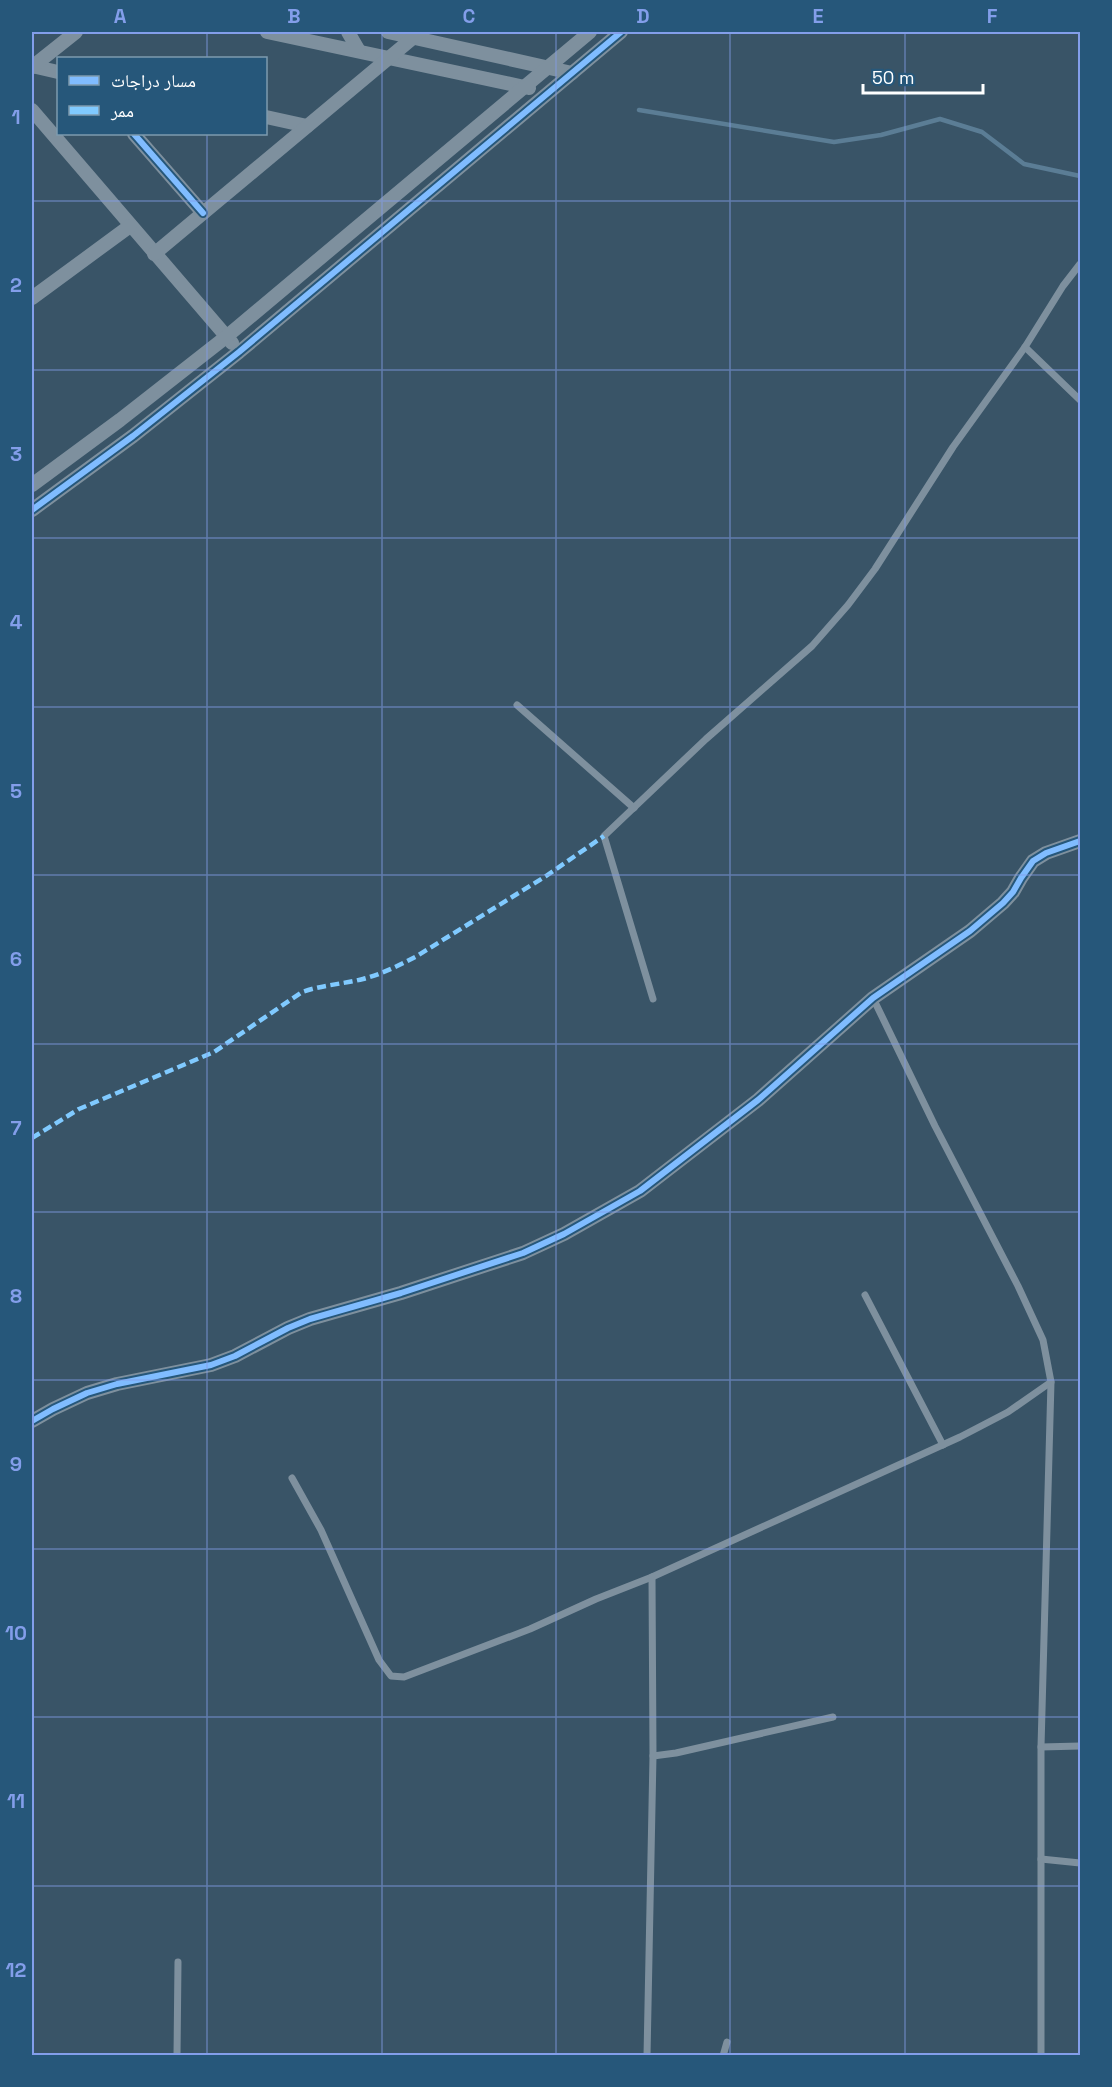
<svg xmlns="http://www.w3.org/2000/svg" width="1112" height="2087" font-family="'Space Grotesk','Noto Naskh Arabic',sans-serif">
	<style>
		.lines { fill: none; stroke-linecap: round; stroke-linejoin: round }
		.stream { stroke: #5b7d95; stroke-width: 4.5 }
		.lane { stroke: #7e909e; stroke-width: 7 }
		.street { stroke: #7e909e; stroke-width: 14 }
		.quiet { stroke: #80caff; stroke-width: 4.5; stroke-dasharray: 9 4.5; stroke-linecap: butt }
		.cycleway-casing { stroke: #26577a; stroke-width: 10 }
		.cycleway { stroke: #80bcff; stroke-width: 6 }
		.grid { fill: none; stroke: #839eea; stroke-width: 1.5; stroke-opacity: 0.55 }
		.neatline { fill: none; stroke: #839eea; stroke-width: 2 }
		.grid-label { font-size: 20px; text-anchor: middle; font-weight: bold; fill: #839eea }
	</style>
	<rect width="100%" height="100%" fill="#395467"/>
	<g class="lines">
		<polyline class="stream" points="639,110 834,142 881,135 940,119 982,132 1024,164 1080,176"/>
		<g class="lane">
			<polyline points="1025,347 1080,400"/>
			<polyline points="517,705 634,808"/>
			<polyline points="653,999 604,836 706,739 812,646 848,605 875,569 953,447 1025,347 1063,286 1080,264"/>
			<polyline points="865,1295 943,1445"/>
			<polyline points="292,1478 321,1530 379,1660 391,1676 404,1677 530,1629 596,1599 652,1577 960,1437 1008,1412 1051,1382 1043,1340 1018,1286 935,1126 873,998"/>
			<polyline points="1041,1747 1080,1746"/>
			<polyline points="653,1756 676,1753 833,1717"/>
			<polyline points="1041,1859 1080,1863"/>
			<polyline points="177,2056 178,1962"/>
			<polyline points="647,2056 653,1756 652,1577"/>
			<polyline points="723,2056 727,2042"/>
			<polyline points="1041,2056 1041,1747 1051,1382"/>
		</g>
		<g class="street">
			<polyline points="267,32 529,88"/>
			<polyline points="348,32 359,51"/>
			<polyline points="388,32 572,73"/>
			<polyline points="32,66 58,72"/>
			<polyline points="32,67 76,32"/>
			<polyline points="32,110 232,343"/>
			<polyline points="266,117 307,126"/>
			<polyline points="134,134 203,213"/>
			<polyline points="154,254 420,32"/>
			<polyline points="32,298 130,226"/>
			<polyline points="32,485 120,420 226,337 590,32"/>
			<polyline points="32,510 133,436 239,352 621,32"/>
			<polyline points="32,1421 53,1409 87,1393 117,1384 211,1365 235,1356 288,1328 310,1319 401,1293 523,1253 564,1234 640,1191 758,1100 873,998 970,931 1003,903 1013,892 1021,878 1033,861 1046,853 1080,841"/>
		</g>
		<path class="quiet" d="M32 1138 79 1109 214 1052 302 992C322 985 343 984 363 979 382 974 400 965 417 956L546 876 604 836"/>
		<g class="cycleway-casing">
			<g id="cycleway">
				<polyline points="134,134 203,213"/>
				<polyline points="32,510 133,436 239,352 621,32"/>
				<polyline points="32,1421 53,1409 87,1393 117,1384 211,1365 235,1356 288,1328 310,1319 401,1293 523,1253 564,1234 640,1191 758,1100 873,998 970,931 1003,903 1013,892 1021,878 1033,861 1046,853 1080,841"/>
			</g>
		</g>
		<use href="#cycleway" class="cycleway"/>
	</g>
	<path class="grid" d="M207 32V58M382 32V2056M556 32V2056M730 32V2056M905 32V2056M207 134V2056M32 201H1080M32 370H1080M32 538H1080M32 707H1080M32 875H1080M32 1044H1080M32 1212H1080M32 1380H1080M32 1549H1080M32 1717H1080M32 1886H1080"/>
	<rect width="1112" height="2087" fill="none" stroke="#26577a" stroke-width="66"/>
	<rect x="57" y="57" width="210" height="78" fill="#26577a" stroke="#7d9aaf" stroke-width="1.5"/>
	<rect x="69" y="76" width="30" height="9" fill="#80bcff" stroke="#7d9aaf" stroke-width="1.5"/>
	<text x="111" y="87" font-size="18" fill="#ffffff">مسار دراجات</text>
	<rect x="69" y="106" width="30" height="9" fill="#80caff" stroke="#7d9aaf" stroke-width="1.5"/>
	<text x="111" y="117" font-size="18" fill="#ffffff">ممر</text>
	<path d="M863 84v9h120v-9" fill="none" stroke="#ffffff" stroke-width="3"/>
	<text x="872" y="84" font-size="18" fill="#ffffff" stroke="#26577a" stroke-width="4.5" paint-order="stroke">50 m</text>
	<rect x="33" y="33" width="1046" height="2021" class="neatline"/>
	<g class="grid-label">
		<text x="120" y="23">A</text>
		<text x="294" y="23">B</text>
		<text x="469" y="23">C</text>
		<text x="643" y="23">D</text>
		<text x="818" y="23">E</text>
		<text x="992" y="23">F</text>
		<text x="16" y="124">1</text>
		<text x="16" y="292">2</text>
		<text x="16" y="461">3</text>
		<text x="16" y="629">4</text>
		<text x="16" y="798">5</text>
		<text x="16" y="966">6</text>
		<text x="16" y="1135">7</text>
		<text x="16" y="1303">8</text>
		<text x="16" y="1471">9</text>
		<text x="16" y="1640">10</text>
		<text x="16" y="1808">11</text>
		<text x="16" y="1977">12</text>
	</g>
</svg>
